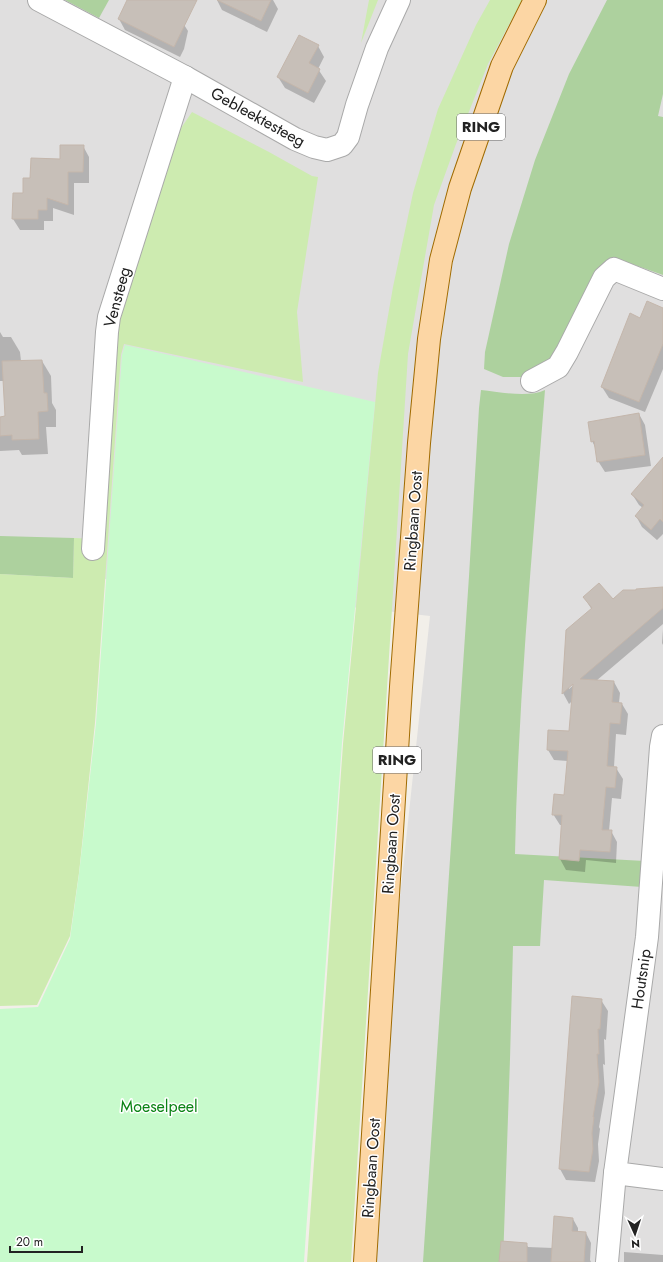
<svg xmlns="http://www.w3.org/2000/svg" width="663" height="1262" font-family="Jost,sans-serif">
	<style>
		.residential { fill: #e0dfdf }
		.grass { fill: #cdebb0 }
		.forest { fill: #add19e }
		.park { fill: #c8facc }
		.shadow { fill: #0003; fill-rule: evenodd }
		.building { fill: #c7bfb8; stroke: #c4b6ab }
		.lines { fill: none; stroke-linecap: round; stroke-linejoin: round }
		.minor-casing { stroke: #a9a9a9; stroke-width: 24 }
		.major-casing { stroke: #a06b00; stroke-width: 24 }
		.minor { stroke: #fff; stroke-width: 22 }
		.major { stroke: #fcd6a4; stroke-width: 22 }
		.labels { text-anchor: middle; dominant-baseline: central; stroke-width: 3; stroke-linejoin: round; paint-order: stroke }
		.shield { fill: #fff; stroke: #646464; stroke-width: 1 }
		.shield-label { font-size: 15px; font-weight: bold; fill: #222 }
		.street-label { font-size: 16px; fill: #222; stroke: #fff }
		.park-label { font-size: 16px; fill: #0c8416; stroke: #fff }
	</style>
	<rect width="100%" height="100%" fill="#f2efe9"/>
	<polygon class="residential" points="0,0 663,0 663,1262 361,1262 430,616 0,567"/>
	<g class="grass">
		<polygon points="369,0 378,0 361,43"/>
		<polygon points="490,0 522,0 488,64 456,144 434,205 408,354 351,1262 307,1262 343,744 378,373 393,287 413,193 438,109 476,25"/>
		<polygon points="192,112 269,152 312,176 318,177 297,312 303,382 124,344 121,355 95,723 79,873 70,936 37,1005 0,1006 0,574 73,578 74,538 101,539 110,347 175,137"/>
	</g>
	<g class="forest">
		<polygon points="65,0 109,0 99,18"/>
		<polygon points="607,0 663,0 663,94 658,116 663,117 663,275 629,263 618,262 558,362 529,377 503,377 484,369 485,352 509,244 535,160 569,74"/>
		<path d="M481 390C500 392 528 398 545 390 533 545 518 699 515 854L645 861 642 887 544 880 540 946H513L510 1059 503 1262H423L469 576 479 408Z"/>
		<polygon points="0,536 74,538 73,578 0,574"/>
	</g>
	<polygon class="park" points="125,345 375,402 342,743 306,1232 304,1262 0,1262 0,1009 38,1007 70,939 79,874 96,723 122,355"/>
	<g class="shadow">
		<polygon points="129,0 140,0 181,20 188,31 184,49 180,57 125,30 119,19"/>
		<polygon points="217,0 273,0 278,9 267,32 222,10"/>
		<polygon points="318,46 324,57 318,69 326,81 314,103 285,88 278,77"/>
		<polygon points="83,146 89,157 89,183 74,183 74,215 53,208 53,221 44,221 44,230 20,230 13,219 23,194 31,179"/>
		<polygon points="663,309 663,369 645,412 609,398 602,387 640,319"/>
		<polygon points="0,332 3,337 11,337 20,352 21,361 42,361 51,376 52,403 56,410 56,427 46,427 48,454 22,455 19,450 0,451 0,418 6,417 4,381 0,381"/>
		<polygon points="639,414 645,425 651,466 605,472 598,461 596,449 592,441"/>
		<polygon points="663,472 663,534 657,540 642,527 636,516 643,508 639,505 632,494"/>
		<path d="M663 593V624L596 681 614 682 620 693 619 703 622 704 628 714 626 735 616 734 614 767 616 768 623 779 621 799 612 798 609 831H611L617 842 616 863 586 860 585 872 566 870 560 859 562 825H560L553 814 565 796 568 761 554 760 548 750 570 732 572 701 569 704 563 693 567 631 592 610 584 597 612 600ZM576 680 577 682 569 689V686Z"/>
		<polygon points="663,629 663,645 662,643"/>
		<polygon points="601,1000 608,1011 606,1040 604,1039 605,1065 603,1064 605,1093 599,1127 600,1129 598,1144 599,1161 595,1182 566,1180 560,1169"/>
		<polygon points="573,1219 578,1228 578,1232 586,1233 591,1243 590,1260 591,1262 500,1262 526,1244 528,1247 553,1248"/>
		<polygon points="624,1252 663,1255 663,1262 624,1262"/>
	</g>
	<g class="building">
		<polygon points="127,0 197,0 174,47 118,19"/>
		<polygon points="217,0 271,0 261,21"/>
		<polygon points="299,35 319,45 309,63 320,69 308,93 277,77"/>
		<polygon points="60,145 84,145 83,172 68,172 68,205 47,198 47,210 38,210 38,219 12,219 13,193 23,193 23,178 30,178 31,158 60,159"/>
		<polygon points="647,301 663,308 663,344 639,402 601,387 630,313 640,318"/>
		<polygon points="42,360 44,393 47,393 48,411 38,412 39,439 12,440 12,435 0,436 0,417 5,416 2,361"/>
		<polygon points="639,413 645,455 597,462 594,441 591,442 588,422"/>
		<polygon points="663,457 663,522 660,519 651,530 635,516 644,505 631,494"/>
		<polygon points="599,583 613,599 623,590 636,590 636,589 663,587 663,608 580,679 614,681 612,702 622,703 620,724 610,723 607,766 617,767 615,788 606,787 602,830 612,830 610,852 580,850 579,861 559,859 562,815 552,815 554,794 564,795 568,751 547,750 548,730 569,731 573,684 562,694 566,630 592,608 583,597"/>
		<polygon points="572,996 602,999 600,1029 598,1029 599,1054 597,1054 599,1082 593,1117 594,1117 592,1133 593,1149 589,1172 559,1169"/>
		<polygon points="554,1216 573,1218 572,1231 586,1232 584,1262 551,1262"/>
		<polygon points="501,1241 527,1243 527,1262 499,1262"/>
	</g>
	<g class="lines">
		<g class="minor-casing">
			<g id="minor">
				<polyline points="39,0 185,77 295,139 314,147 327,150 342,145 348,137 357,105 377,48 399,0"/>
				<polyline points="532,381 558,367 567,352 604,278 614,269 663,289"/>
				<polyline points="93,549 107,332 109,317 185,77"/>
				<polyline points="663,736 661,747 647,937 615,1173 663,1179"/>
				<polyline points="607,1262 615,1173"/>
			</g>
		</g>
		<g class="major-casing">
			<polyline id="major" points="365,1262 401,687 419,443 429,339 441,260 460,188 502,66 535,0"/>
		</g>
		<use href="#minor" class="minor"/>
		<use href="#major" class="major"/>
	</g>
	<g class="labels">
		<g class="shield">
			<rect x="457" y="114" width="48" height="26" rx="3"/>
			<rect x="373" y="747" width="48" height="26" rx="3"/>
		</g>
		<g class="shield-label">
			<text x="481" y="127">RING</text>
			<text x="397" y="760">RING</text>
		</g>
		<g class="street-label">
			<text transform="translate(258 117) rotate(29)">Gebleektesteeg</text>
			<text transform="translate(117 297) rotate(-75)">Vensteeg</text>
			<text transform="translate(413 521) rotate(-86)">Ringbaan Oost</text>
			<text transform="translate(391 844) rotate(-86)">Ringbaan Oost</text>
			<text transform="translate(641 979) rotate(-82)">Houtsnip</text>
			<text transform="translate(371 1168) rotate(-86)">Ringbaan Oost</text>
		</g>
		<g class="park-label">
			<text x="159" y="1106">Moeselpeel</text>
		</g>
	</g>
	<g transform="translate(635 1234) rotate(177)" stroke="#ffffff" stroke-width="3" paint-order="stroke">
	<path d="M0-3L7 15L0 10L-7 15Z" fill="#222222"/>
	<text y="-6" font-size="11" font-weight="bold" text-anchor="middle" fill="#222222">N</text>
	</g>
	<path d="M10 1246v6h72v-6" fill="none" stroke="#222222" stroke-width="2"/>
	<text x="16" y="1246" font-size="12" fill="#222222" stroke="#ffffff" stroke-width="3" paint-order="stroke">20 m</text>
</svg>
